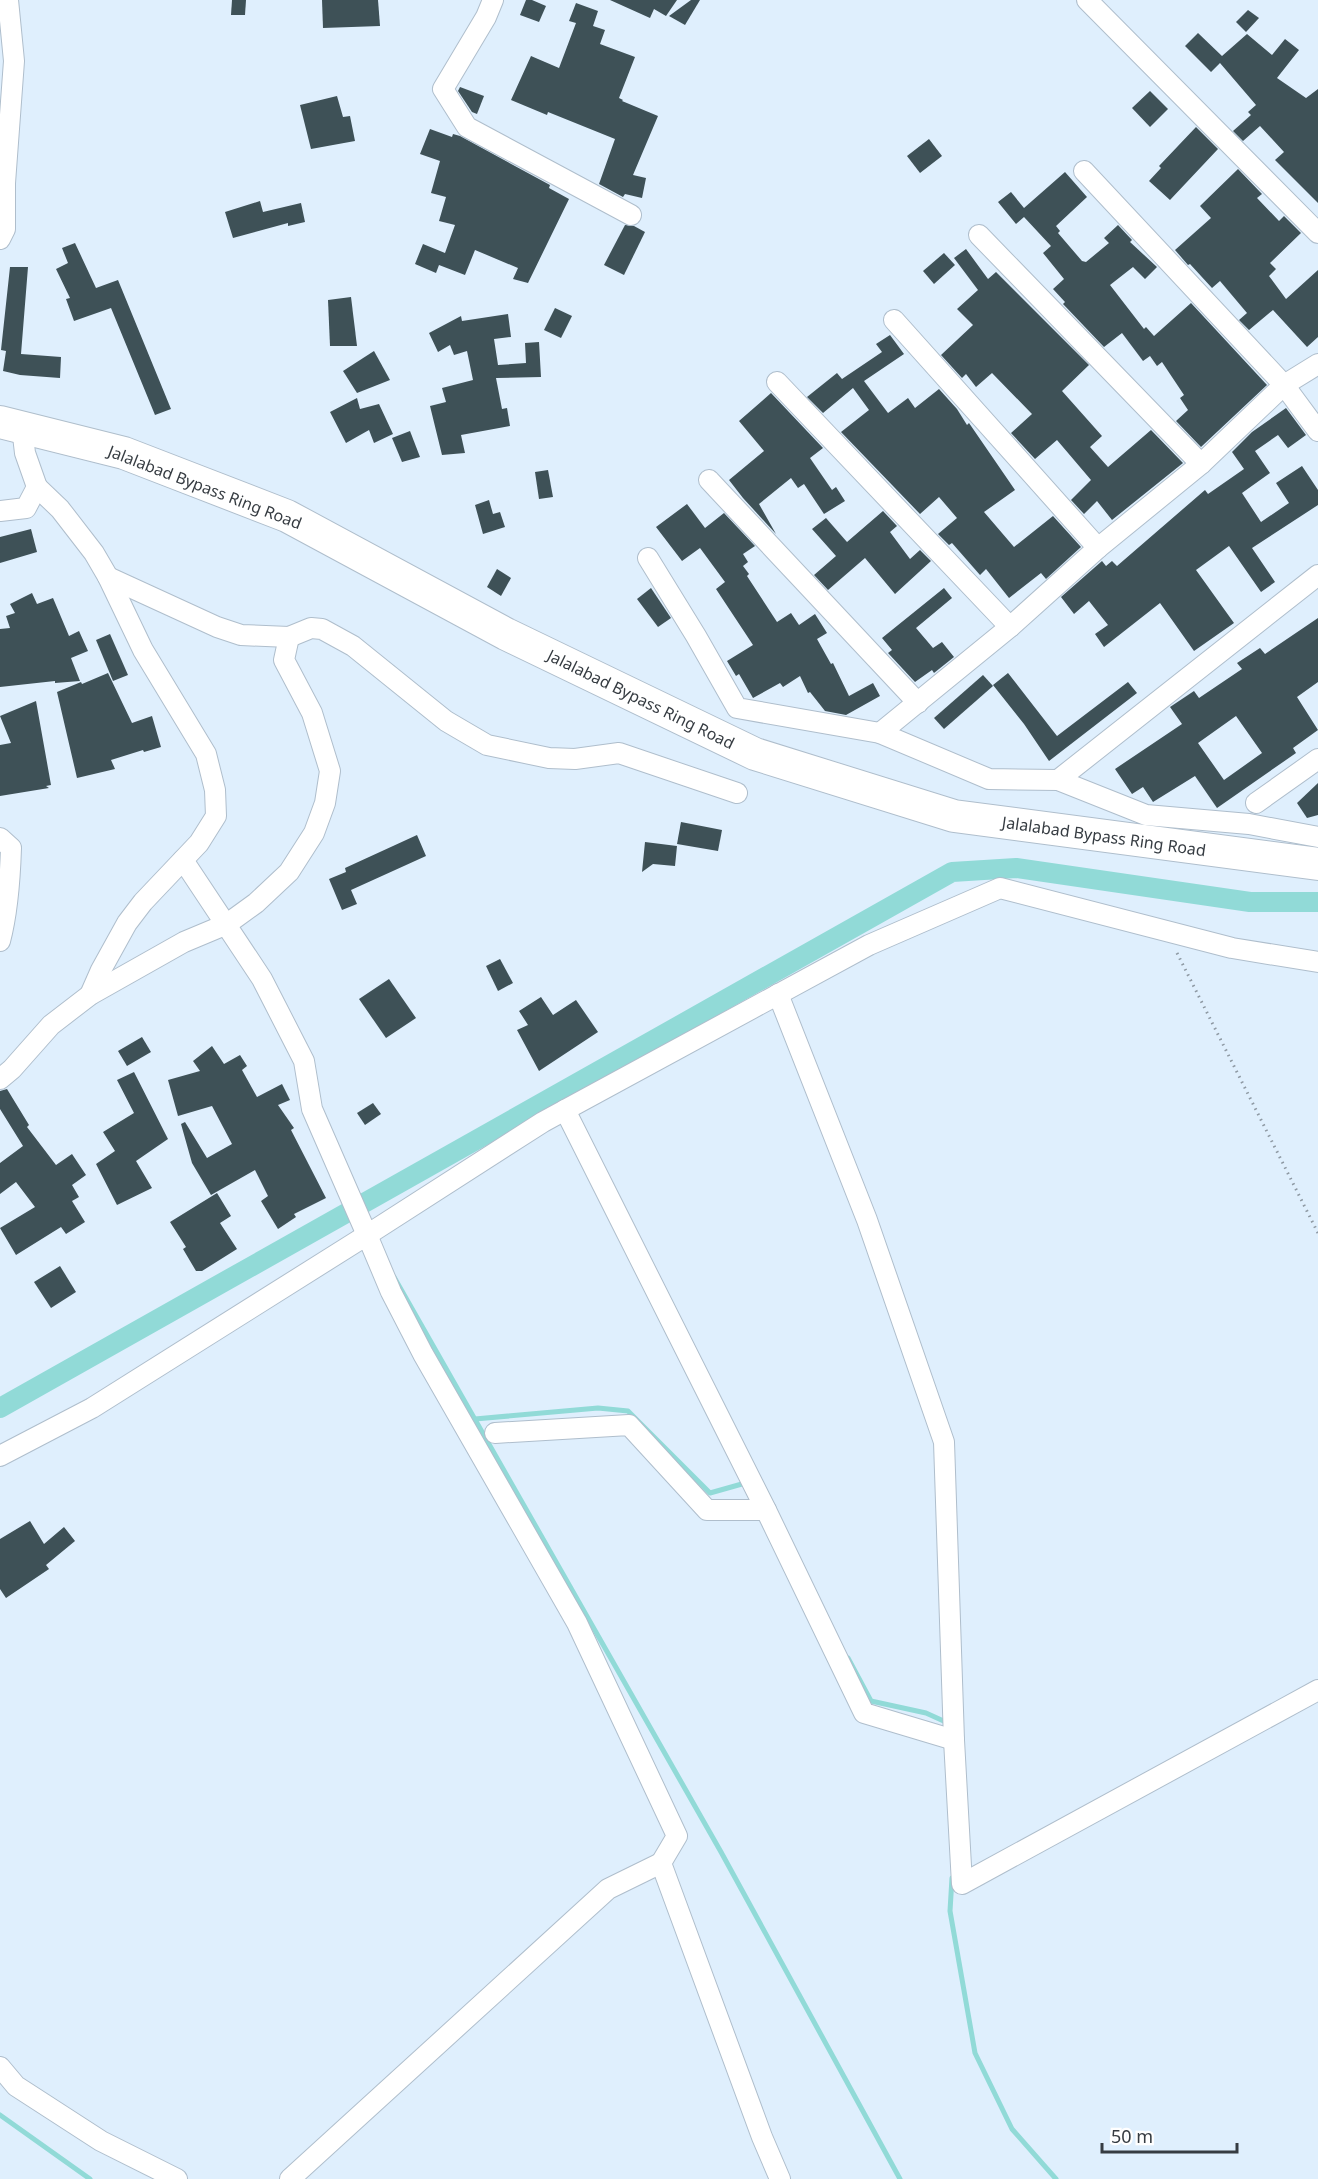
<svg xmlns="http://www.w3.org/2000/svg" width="1318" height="2179" font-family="'Noto Sans',sans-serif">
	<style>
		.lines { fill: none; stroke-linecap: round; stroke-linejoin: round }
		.stream { stroke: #91dad7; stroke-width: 5 }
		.canal { stroke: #91dad7; stroke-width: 20 }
		.building { fill: #3e5157; fill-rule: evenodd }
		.minor-casing { stroke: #afbecc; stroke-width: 22 }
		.trunk-casing { stroke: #afbecc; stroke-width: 34 }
		.path { stroke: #8e99a3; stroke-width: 3; stroke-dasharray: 1.5 4.5; stroke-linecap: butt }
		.minor { stroke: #fff; stroke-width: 20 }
		.trunk { stroke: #fff; stroke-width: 32 }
		.labels { text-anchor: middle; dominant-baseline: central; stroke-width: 6; stroke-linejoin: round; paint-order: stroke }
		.street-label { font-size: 16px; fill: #363c42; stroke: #fff }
	</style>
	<rect width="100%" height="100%" fill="#dfeffd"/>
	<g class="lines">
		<g class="stream">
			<polyline points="394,1277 721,1852 900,2179"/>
			<polyline points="475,1419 598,1408 628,1411 710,1493 749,1482"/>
			<polyline points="848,1658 871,1701 926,1713 948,1723"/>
			<polyline points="952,1878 950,1911 975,2053 1012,2129 1056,2179"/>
			<polyline points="0,2115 90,2179"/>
		</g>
		<polyline class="canal" points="0,1408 952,872 1016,868 1250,902 1318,902"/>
	</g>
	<g class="building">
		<polygon points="232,0 246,0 245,15 231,15"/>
		<polygon points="322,0 378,0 380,26 323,28"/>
		<polygon points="526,0 532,0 546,6 539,22 520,15"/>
		<polygon points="610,0 677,0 666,16 654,9 650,18"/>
		<polygon points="691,0 700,0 685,25 669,16"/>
		<polygon points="576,3 598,11 593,26 605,30 600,44 635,57 619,98 623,100 622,101 658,116 633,175 646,178 642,198 625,194 623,197 599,184 615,139 548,112 547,115 511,100 531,56 559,68 576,23 569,21"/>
		<polygon points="1248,10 1259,18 1246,32 1236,22"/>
		<polygon points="1198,33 1222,56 1247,34 1272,55 1285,39 1299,50 1277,78 1306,98 1318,89 1318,203 1275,160 1284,152 1260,126 1243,141 1233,131 1251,115 1248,112 1256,105 1220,63 1211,72 1185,46"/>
		<polygon points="460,87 484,96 477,114 472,112 458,91"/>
		<polygon points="1150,91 1168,109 1150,127 1132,108"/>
		<polygon points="337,96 343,117 350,116 355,141 311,149 300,105"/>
		<polygon points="1196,127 1218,149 1170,200 1149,181 1161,168 1159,166"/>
		<polygon points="430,129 452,137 453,134 460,136 550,185 549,188 569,199 528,283 513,279 518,268 475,250 465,275 439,265 436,273 415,264 423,244 445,253 455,225 439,221 446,197 431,193 440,161 420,154"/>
		<polygon points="929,139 942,156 920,173 907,156"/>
		<polygon points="1238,169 1262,194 1257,198 1279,221 1284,216 1301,233 1270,263 1276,269 1269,276 1286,299 1318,270 1318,337 1307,347 1273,310 1249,330 1239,320 1247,313 1220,281 1212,288 1190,264 1188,265 1175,250 1211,218 1200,206"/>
		<polygon points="1065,172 1087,197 1056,226 1060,231 1058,233 1082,261 1086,262 1109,243 1104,238 1118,225 1132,240 1130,242 1157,267 1145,279 1133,267 1110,285 1144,329 1146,327 1154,336 1191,303 1267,385 1201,447 1176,421 1188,410 1180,398 1184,395 1162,362 1157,366 1150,356 1143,361 1122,333 1104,347 1063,304 1065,302 1053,289 1064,279 1043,253 1051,246 1024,217 1016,224 998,202 1011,192 1024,208"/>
		<polygon points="260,201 263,212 301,203 305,222 288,226 288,223 233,238 225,212"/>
		<polygon points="625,225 634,226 645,232 624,275 604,265"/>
		<polygon points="75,243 96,288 118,280 171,409 155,415 111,308 74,321 66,299 70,298 56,269 68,263 62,248"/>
		<polygon points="966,249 988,279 996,272 1089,365 1062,391 1102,436 1090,447 1108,467 1151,430 1183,463 1112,520 1097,501 1084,514 1071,500 1091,480 1057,440 1035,459 1011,433 1032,414 992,373 976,387 966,374 962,378 941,355 973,325 957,309 978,290 954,258"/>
		<polygon points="944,253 955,265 934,284 923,271"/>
		<polygon points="10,267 28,267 21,354 61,357 60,378 20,375 3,371 6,351 1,350"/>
		<polygon points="351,297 357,346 330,346 328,300"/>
		<polygon points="555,308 572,316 561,338 544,330"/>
		<polygon points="508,314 511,337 494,339 498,365 526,363 525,343 539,342 541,377 496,378 502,409 507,408 510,426 461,435 465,453 442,455 430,406 446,402 442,388 473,380 467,351 454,355 450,345 438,352 429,333 461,316 462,321"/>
		<polygon points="890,335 904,354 864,381 888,413 908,398 915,408 939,389 957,409 967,425 969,423 1015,490 984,512 1014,547 1053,516 1081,547 1046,579 1041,573 1009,598 986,569 980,575 952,543 949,545 938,534 957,518 939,497 920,514 841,432 869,410 853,388 823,413 807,397 837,373 842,379 882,352 876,344"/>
		<polygon points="374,351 390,380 357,393 343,371"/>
		<polygon points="771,393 823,448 810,458 832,490 836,487 845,501 824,514 804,484 798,488 791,478 759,504 776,534 743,498 729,480 764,451 739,421"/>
		<polygon points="357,398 360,409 379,404 393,434 374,443 369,430 346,443 330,412"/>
		<polygon points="1286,408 1306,435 1288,448 1278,435 1255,451 1270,473 1242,493 1261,522 1289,503 1276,483 1302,466 1318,490 1318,505 1252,548 1275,582 1261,592 1229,546 1196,570 1234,623 1194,651 1160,603 1104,647 1095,634 1108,625 1089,601 1074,614 1061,597 1102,561 1106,566 1112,561 1117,566 1205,490 1208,494 1244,469 1232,452 1252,432"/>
		<polygon points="410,431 420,457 402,462 392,438"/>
		<polygon points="548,470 553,497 539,499 535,472"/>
		<polygon points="489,500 493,514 500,512 505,527 483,534 475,505"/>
		<polygon points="687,504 705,528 724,513 755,546 743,554 748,562 743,566 749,574 747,576 777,622 791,613 799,625 815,614 827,633 817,639 831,664 833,663 849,696 873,683 880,696 846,715 825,711 810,692 808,693 800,676 783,687 780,683 753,698 739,674 736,676 727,661 753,645 716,589 725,582 700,548 682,561 656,527"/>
		<polygon points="883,511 897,526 890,532 910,559 920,550 931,561 895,594 865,558 828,590 814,575 836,556 812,529 826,518 847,542"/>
		<polygon points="31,529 37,552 0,563 0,537"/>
		<polygon points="497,569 511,578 501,596 487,587"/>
		<polygon points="651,588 671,618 658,627 637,599"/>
		<polygon points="944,588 952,598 916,628 933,648 942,642 954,657 934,673 932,670 915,682 888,653 892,650 882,638"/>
		<polygon points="32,593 37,604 53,598 69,636 79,631 88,651 71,658 80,681 55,683 55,681 0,687 0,629 10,628 6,616 15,613 10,604"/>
		<path d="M1318 618V682L1297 697 1318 730 1293 748 1296 753 1217 808 1195 776 1153 802 1143 787 1132 794 1115 769 1182 724 1170 707 1194 691 1199 698 1242 669 1237 663 1260 648 1265 654ZM1236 716 1262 753 1224 780 1198 743Z"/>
		<polygon points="110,634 128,675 113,681 96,640"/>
		<polygon points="108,673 132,723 152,716 161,747 144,752 143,750 111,760 115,769 77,778 57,692 81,682 82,684"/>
		<polygon points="1008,673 1057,736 1128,682 1137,693 1049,761 1024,724 993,685"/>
		<polygon points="983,675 993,686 944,729 934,718"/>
		<polygon points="36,701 51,785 46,786 49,788 0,796 0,745 11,743 0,716"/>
		<polygon points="1318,783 1318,815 1307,818 1297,803"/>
		<polygon points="681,822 722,830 718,851 677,844"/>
		<polygon points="417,835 426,856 351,890 357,904 342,910 329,879 346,872 345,868"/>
		<polygon points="645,842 677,846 675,866 653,864 642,872"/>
		<polygon points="500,959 513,983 498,991 486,966"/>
		<polygon points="389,979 416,1018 386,1038 359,999"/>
		<polygon points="541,997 553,1015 576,1000 598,1032 539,1071 517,1030 528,1025 519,1011"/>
		<polygon points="142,1037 151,1052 127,1066 118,1051"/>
		<polygon points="212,1046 224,1064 240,1055 247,1066 242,1070 257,1097 282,1084 290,1100 278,1105 294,1128 291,1130 326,1198 294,1214 296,1217 278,1229 261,1201 268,1196 255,1170 211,1195 192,1163 181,1124 185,1122 207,1158 232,1144 212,1106 178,1116 168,1080 200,1071 193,1061"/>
		<polygon points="134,1072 168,1139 136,1161 152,1188 117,1205 96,1164 115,1151 103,1132 134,1113 117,1080"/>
		<polygon points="7,1089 29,1125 27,1127 56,1165 72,1154 86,1175 72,1185 79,1197 72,1201 85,1222 66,1234 61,1227 16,1255 0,1228 35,1207 16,1182 0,1194 0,1163 23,1146 0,1109 0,1091"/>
		<polygon points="373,1103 381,1114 365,1125 357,1113"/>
		<polygon points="217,1193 231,1216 220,1223 237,1249 202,1271 196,1271 183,1249 186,1247 170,1222"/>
		<polygon points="60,1266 76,1292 51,1308 34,1282"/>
		<polygon points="30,1521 44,1544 64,1527 75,1541 46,1565 49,1569 6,1598 0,1589 0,1539"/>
	</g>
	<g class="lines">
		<g class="minor-casing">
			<g id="minor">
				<polyline points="493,0 486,17 443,89 467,127 631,215"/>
				<polyline points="1087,0 1318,233"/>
				<polyline points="1084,171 1284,385 1318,431"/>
				<polyline points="979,235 1201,464"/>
				<polyline points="0,239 5,229 5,183 14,61 8,0"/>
				<polyline points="894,320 1098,548"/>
				<polyline points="777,382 1010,627"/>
				<polyline points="709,480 918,703"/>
				<polyline points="37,487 60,509 94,553 108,577 143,650 206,754 215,790 216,816 199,843 143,902 127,923 101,970 90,995"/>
				<polyline points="0,511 26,508 37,487 25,453 22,427"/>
				<polyline points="648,558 696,636 737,708 880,733 989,779 1058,780 1146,815 1249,824 1318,837"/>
				<polyline points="108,577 217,627 241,635 289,637 311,628 322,629 353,646 446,721 487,745 549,758 575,759 619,753 737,793"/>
				<polyline points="880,733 1010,627 1098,548 1201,464 1284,385 1318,364"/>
				<polyline points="1058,780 1318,575"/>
				<polyline points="1256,803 1318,759"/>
				<path d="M0 838 11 848C10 879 8 911 0 941"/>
				<polyline points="183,860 262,979 304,1061 312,1109 367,1235 543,1122 565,1110 869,945 1000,888 1232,948 1318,962"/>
				<polyline points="778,994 867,1220 944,1442 954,1740 962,1884 1318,1690"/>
				<polyline points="0,1079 12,1069 51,1025 90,995 184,942 227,924 256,903 289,872 314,833 325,803 330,771 312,713 284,660 289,637"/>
				<polyline points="565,1110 766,1510 864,1713 954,1740"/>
				<polyline points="495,1433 629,1425 707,1510 766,1510"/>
				<polyline points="0,1456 92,1408 367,1235 391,1292 423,1354 577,1623 677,1836 661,1863 762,2137 780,2179"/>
				<polyline points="0,2067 16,2086 101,2141 177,2179"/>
				<polyline points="290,2179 608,1889 661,1863"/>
			</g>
		</g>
		<g class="trunk-casing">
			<polyline id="trunk" points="0,422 124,453 287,516 506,634 755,754 954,816 1318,864"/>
		</g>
		<polyline class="path" points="1177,953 1318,1233"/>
		<use href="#minor" class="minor"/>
		<use href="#trunk" class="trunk"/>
	</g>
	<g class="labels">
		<g class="street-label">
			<text transform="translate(205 487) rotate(21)">Jalalabad Bypass Ring Road</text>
			<text transform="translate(641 699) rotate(26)">Jalalabad Bypass Ring Road</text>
			<text transform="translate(1104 836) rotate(8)">Jalalabad Bypass Ring Road</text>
		</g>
	</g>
	<path d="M1102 2143v9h135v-9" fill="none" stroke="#363c42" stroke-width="3"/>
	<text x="1111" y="2143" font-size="18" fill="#363c42" stroke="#ffffff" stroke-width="4.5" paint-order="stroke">50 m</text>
</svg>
